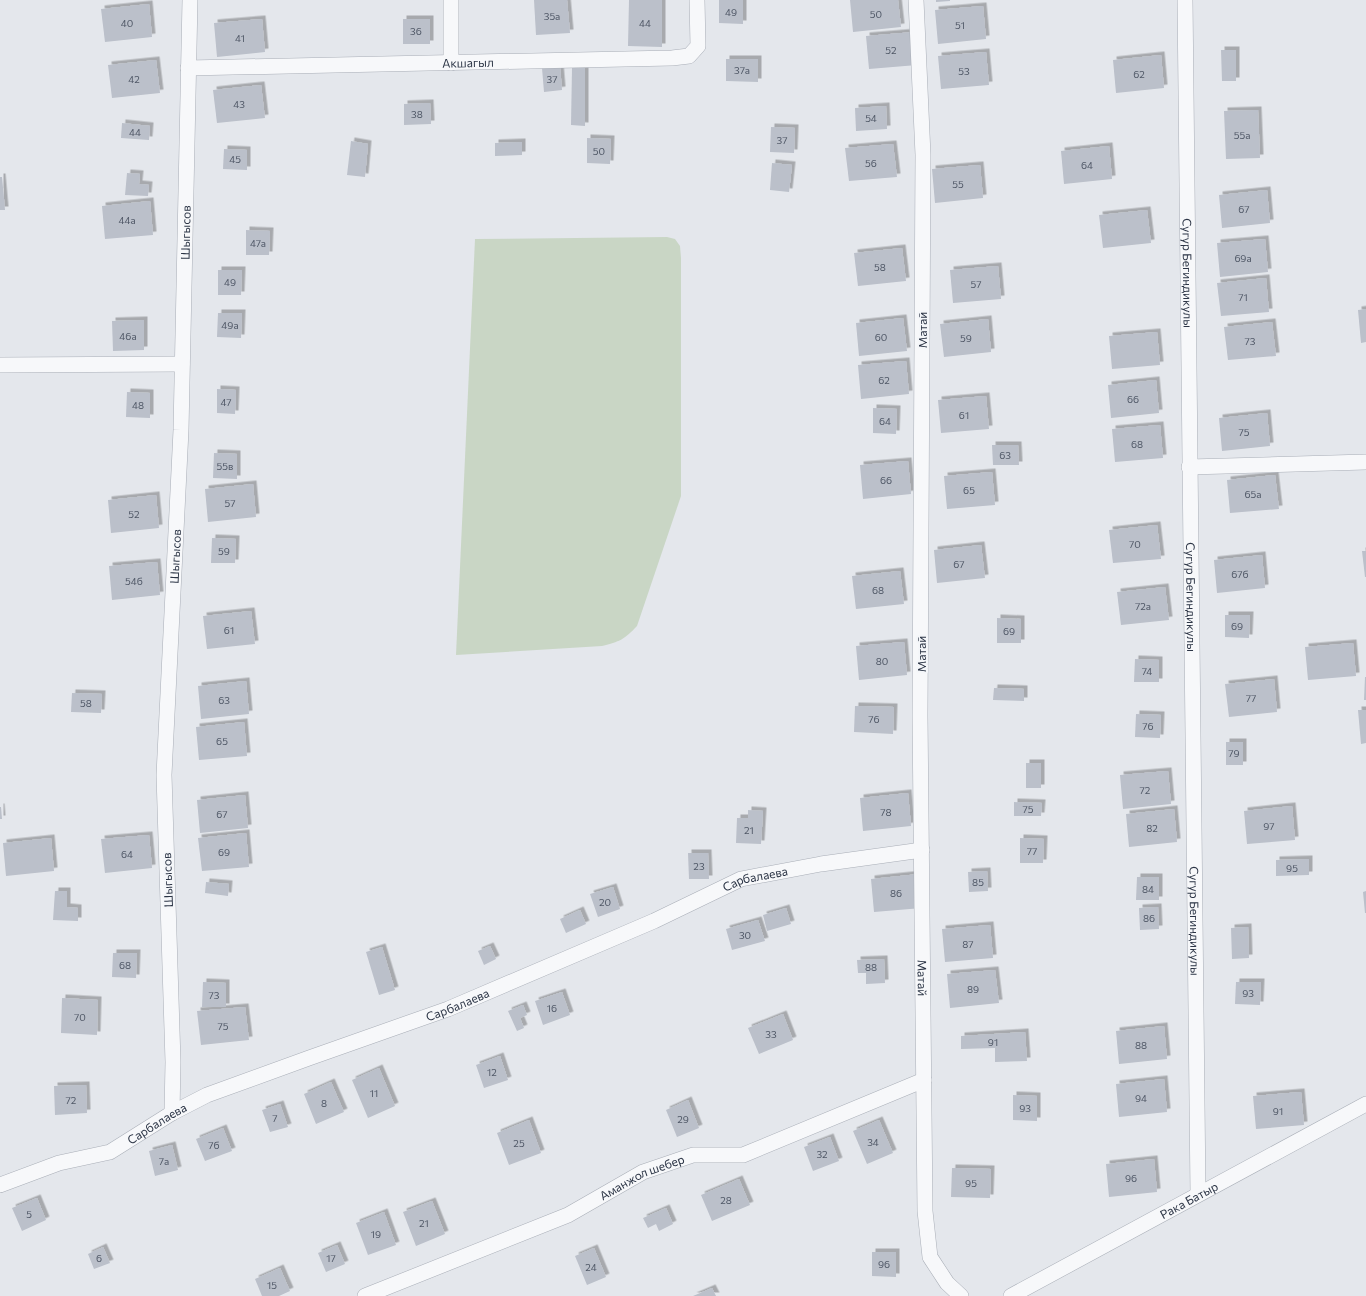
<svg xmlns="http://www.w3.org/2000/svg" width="1366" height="1296" font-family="Commissioner,sans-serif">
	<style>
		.green { fill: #c9d6c5 }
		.building { fill: #bbc0ca; filter: url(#shadow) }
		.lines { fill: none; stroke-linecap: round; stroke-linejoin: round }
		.minor-casing { stroke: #a9aeb7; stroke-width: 16 }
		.minor { stroke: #f7f8fa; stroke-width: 15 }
		.labels { text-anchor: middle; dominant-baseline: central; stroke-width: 4; stroke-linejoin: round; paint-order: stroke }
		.number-label { font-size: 10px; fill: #4f5766 }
		.street-label { font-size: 12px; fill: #2b3445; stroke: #f4f6f9 }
	</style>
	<defs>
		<filter id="shadow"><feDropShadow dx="3.5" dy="-3.5" stdDeviation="0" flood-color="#0004"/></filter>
	</defs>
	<rect width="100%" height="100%" fill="#e4e7ec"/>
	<path class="green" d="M667 237 675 239 680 246 681 258V496L637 626C625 639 619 642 602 646L456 655 475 239Z"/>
	<g class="building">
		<polygon points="534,0 567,0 570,33 536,35"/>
		<polygon points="629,0 662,0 662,47 628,46"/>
		<polygon points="719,0 743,0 743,24 719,23"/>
		<polygon points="850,0 898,0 901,27 853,32"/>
		<polygon points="936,0 950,0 950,1 936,2"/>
		<polygon points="149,4 152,37 105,42 101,9"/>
		<polygon points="983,6 986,39 938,44 935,10"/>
		<polygon points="262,19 265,52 217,57 214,23"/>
		<rect x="403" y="19" width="27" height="25"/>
		<polygon points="914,32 917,65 869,69 866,36"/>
		<polygon points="1221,50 1236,50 1236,81 1222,81"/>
		<polygon points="986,52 989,85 941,89 938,56"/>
		<polygon points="1161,55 1164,88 1116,93 1113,60"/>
		<polygon points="726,59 758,59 758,82 726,81"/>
		<polygon points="156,60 160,93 112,98 108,65"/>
		<polygon points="560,67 562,90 544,92 542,68"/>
		<polygon points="572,68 585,68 585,126 571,125"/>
		<polygon points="261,85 265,118 217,123 213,90"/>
		<polygon points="430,103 431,124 404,125 404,104"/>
		<polygon points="886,106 887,129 856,131 855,108"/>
		<polygon points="1258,110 1260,158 1226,159 1224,111"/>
		<polygon points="122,123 150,126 149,140 121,138"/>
		<polygon points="771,127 795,128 794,153 770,152"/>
		<polygon points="587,138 611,139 610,164 587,163"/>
		<polygon points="351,141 368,144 365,177 347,175"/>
		<polygon points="522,142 522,155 495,156 495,143"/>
		<polygon points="893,144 897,177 849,181 845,148"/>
		<polygon points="1109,146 1112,179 1064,184 1061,151"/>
		<polygon points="224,149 247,150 247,170 223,169"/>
		<polygon points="772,163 792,165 789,192 770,190"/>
		<polygon points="980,165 983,198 935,203 932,169"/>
		<polygon points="127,173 140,174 139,184 149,185 148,196 125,195"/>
		<polygon points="0,177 2,177 5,210 0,210"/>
		<polygon points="1267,190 1270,223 1222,228 1219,195"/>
		<polygon points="150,201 153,235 105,239 102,206"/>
		<polygon points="1147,210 1151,243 1103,248 1099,215"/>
		<polygon points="246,230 270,231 269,255 246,255"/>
		<polygon points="1265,239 1268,272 1220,277 1217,243"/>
		<polygon points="902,248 906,281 858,286 854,253"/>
		<polygon points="998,266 1001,299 953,303 950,270"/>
		<polygon points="218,270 242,270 241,295 218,295"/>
		<polygon points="1266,278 1269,312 1221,316 1217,283"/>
		<polygon points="1366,309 1366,342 1361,343 1358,310"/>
		<polygon points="218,313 242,313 241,338 217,337"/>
		<polygon points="903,318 907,351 859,356 856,323"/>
		<polygon points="988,319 991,352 944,357 940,324"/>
		<polygon points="144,320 144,350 113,351 112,321"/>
		<polygon points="1272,322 1276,356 1228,360 1224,327"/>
		<polygon points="1157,332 1160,365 1112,369 1109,336"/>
		<polygon points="906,361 909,394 861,399 858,365"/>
		<polygon points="1156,380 1159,413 1111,418 1108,385"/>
		<polygon points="217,389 236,390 235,414 217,413"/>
		<polygon points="127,392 150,393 150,418 126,417"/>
		<polygon points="986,396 989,429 941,433 938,400"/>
		<polygon points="873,408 897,409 896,434 873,433"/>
		<polygon points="1267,413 1270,446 1222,451 1219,418"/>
		<polygon points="1160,425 1163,458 1115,462 1112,429"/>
		<polygon points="992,445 1018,445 1019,465 993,465"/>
		<polygon points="214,453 237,454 237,479 213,478"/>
		<polygon points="908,461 911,494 863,499 860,465"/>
		<polygon points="992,472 995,505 947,509 944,476"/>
		<polygon points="1275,475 1279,509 1230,513 1227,480"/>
		<polygon points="253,484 256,517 208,522 205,489"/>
		<polygon points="156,495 159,528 111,533 108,500"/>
		<polygon points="1157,525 1161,559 1113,563 1109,530"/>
		<polygon points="212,538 236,539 235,563 211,563"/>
		<polygon points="981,545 985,578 937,583 934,550"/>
		<polygon points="1362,551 1366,551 1366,577 1365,577"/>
		<polygon points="1262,555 1265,588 1217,593 1214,560"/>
		<polygon points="157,562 160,595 112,600 109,566"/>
		<polygon points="900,571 904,604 856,609 852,576"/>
		<polygon points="1165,587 1169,620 1121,625 1117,592"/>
		<polygon points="251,611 255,644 207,649 203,616"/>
		<polygon points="1225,615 1250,615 1249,638 1225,637"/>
		<polygon points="997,618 1021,619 1021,643 997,643"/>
		<polygon points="904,642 907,675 859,680 856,646"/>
		<polygon points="1353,643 1356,676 1308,680 1305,647"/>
		<polygon points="1135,659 1159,660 1159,682 1134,682"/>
		<polygon points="1365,677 1366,677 1366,700 1364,700"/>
		<polygon points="1274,679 1277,712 1229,717 1225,684"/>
		<polygon points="246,681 249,714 201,719 198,686"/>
		<polygon points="994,688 1024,689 1024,701 993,700"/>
		<polygon points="72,693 102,694 101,713 71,712"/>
		<polygon points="855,706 894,707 893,734 854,732"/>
		<polygon points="1358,710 1366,710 1366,743 1361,744"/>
		<polygon points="1136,714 1161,715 1160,738 1135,737"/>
		<polygon points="244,722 247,756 199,760 196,727"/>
		<rect x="1226" y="742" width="17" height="23"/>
		<rect x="1026" y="763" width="15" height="25"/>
		<polygon points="1168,771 1171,804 1123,809 1120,775"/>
		<polygon points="908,793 911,826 863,831 860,798"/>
		<polygon points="245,795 248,828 200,833 197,800"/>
		<polygon points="1014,802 1042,803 1041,816 1014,816"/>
		<polygon points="1292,806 1295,840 1247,844 1244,811"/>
		<polygon points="0,807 1,807 2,819 0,819"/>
		<polygon points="1174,809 1177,842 1129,847 1126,814"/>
		<polygon points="748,810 763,811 761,844 736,843 737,818 748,818"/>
		<polygon points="246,833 249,867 202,871 198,838"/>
		<polygon points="149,835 152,868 105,873 101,839"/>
		<polygon points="51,838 54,871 6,876 3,843"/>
		<polygon points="1020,838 1044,839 1043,863 1020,863"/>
		<polygon points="688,853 708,853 709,879 689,879"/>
		<polygon points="1309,859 1309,875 1276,876 1276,860"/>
		<polygon points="987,871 988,891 969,892 968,872"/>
		<polygon points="919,874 922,908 874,912 871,879"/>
		<polygon points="1137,877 1159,877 1159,900 1136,900"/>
		<polygon points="206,882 229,884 228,896 205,893"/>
		<polygon points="613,887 620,909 598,917 590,894"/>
		<polygon points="55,891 67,891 67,907 78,908 78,921 53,920"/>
		<polygon points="1366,891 1366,913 1365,913 1363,892"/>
		<polygon points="1158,907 1159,929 1140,930 1139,908"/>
		<polygon points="786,908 791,924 767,931 763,915"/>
		<polygon points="580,910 586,924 566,933 560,919"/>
		<polygon points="758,920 765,941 732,950 726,929"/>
		<polygon points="990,925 993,958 945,962 942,929"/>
		<polygon points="1248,927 1249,958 1232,959 1231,928"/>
		<polygon points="490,946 496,959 484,965 478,951"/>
		<polygon points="382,947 395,990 379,995 366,952"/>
		<polygon points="113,953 137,953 136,978 112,977"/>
		<polygon points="884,959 885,983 866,984 866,973 858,973 857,960"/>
		<polygon points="995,970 999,1003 950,1008 947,974"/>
		<polygon points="203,982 226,983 226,1007 202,1007"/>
		<polygon points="1236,982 1261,982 1260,1005 1235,1004"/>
		<polygon points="562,992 570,1015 543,1025 535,1001"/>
		<polygon points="62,998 98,1000 97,1035 61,1033"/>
		<polygon points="523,1005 527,1015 520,1018 524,1028 517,1031 508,1011"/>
		<polygon points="245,1007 249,1040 201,1045 197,1011"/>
		<polygon points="783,1014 793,1040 759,1054 748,1028"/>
		<polygon points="1164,1026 1167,1059 1119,1064 1116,1031"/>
		<polygon points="1025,1032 1027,1061 995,1062 995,1048 961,1049 961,1036"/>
		<polygon points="500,1056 508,1080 484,1088 476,1065"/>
		<polygon points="379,1068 395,1106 368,1118 352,1080"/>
		<polygon points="1164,1079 1167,1112 1119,1117 1116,1084"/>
		<polygon points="331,1082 344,1112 316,1124 304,1094"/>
		<polygon points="86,1085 87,1113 55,1115 54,1086"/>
		<polygon points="1301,1092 1304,1125 1256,1129 1253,1096"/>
		<polygon points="1013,1095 1037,1096 1037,1121 1013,1120"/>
		<polygon points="688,1100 699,1128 677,1137 666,1110"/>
		<polygon points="280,1104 288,1127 270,1132 262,1110"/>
		<polygon points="529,1120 541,1153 509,1165 497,1133"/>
		<polygon points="879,1120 893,1153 867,1164 853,1131"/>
		<polygon points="223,1128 232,1151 205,1161 196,1139"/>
		<polygon points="830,1137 839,1161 813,1171 804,1147"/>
		<polygon points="172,1145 178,1170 155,1176 149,1151"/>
		<polygon points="1154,1159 1157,1192 1109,1197 1106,1164"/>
		<polygon points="952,1168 991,1169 990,1198 951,1197"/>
		<polygon points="739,1179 750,1205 712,1221 701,1195"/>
		<polygon points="37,1198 46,1220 22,1231 12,1208"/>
		<polygon points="432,1201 445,1234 416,1246 403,1212"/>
		<polygon points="666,1208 673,1224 659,1231 656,1224 648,1228 643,1218"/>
		<polygon points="384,1212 396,1245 368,1255 356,1223"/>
		<polygon points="337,1245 345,1264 326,1272 318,1253"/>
		<polygon points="103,1247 110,1263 94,1269 88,1254"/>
		<polygon points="594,1248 606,1277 587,1285 575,1256"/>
		<polygon points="872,1252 896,1252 896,1277 872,1276"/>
		<polygon points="280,1268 290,1291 279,1296 262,1296 255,1279"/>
		<polygon points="712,1288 716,1296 693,1296"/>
	</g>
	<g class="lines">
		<g class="minor-casing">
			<g id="minor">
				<polyline points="451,0 451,63"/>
				<path id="s1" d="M916 0 923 155 920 716 925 1211 930 1257 947 1283 961 1296"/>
				<path id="s2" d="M1185 0 1198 1194"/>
				<path id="s3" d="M188 68 672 58 689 56 698 46 697 0"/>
				<polyline points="0,365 182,364"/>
				<polyline points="1189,467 1366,462"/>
				<path id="s4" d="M172 1113 173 1062 164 775 181 430 190 0"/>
				<path id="s5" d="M0 1185 59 1163 110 1152 172 1113 207 1095 309 1058 448 1009 654 921 741 879 821 864 922 850"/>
				<path id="s6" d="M365 1296 568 1215 643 1172 693 1155H743L924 1080"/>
				<path id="s7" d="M1011 1296 1366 1104"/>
			</g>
		</g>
		<use href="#minor" class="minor"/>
	</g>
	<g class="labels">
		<g class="number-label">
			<text x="731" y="12">49</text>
			<text x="876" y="14">50</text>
			<text x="552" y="16">35а</text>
			<text x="127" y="23">40</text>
			<text x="645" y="23">44</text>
			<text x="960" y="25">51</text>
			<text x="416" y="31">36</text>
			<text x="240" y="38">41</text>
			<text x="891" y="50">52</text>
			<text x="742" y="70">37а</text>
			<text x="964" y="71">53</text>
			<text x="1139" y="74">62</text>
			<text x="134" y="79">42</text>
			<text x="552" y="79">37</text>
			<text x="239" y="104">43</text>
			<text x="417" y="114">38</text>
			<text x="871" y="118">54</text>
			<text x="135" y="132">44</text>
			<text x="1242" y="135">55а</text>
			<text x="782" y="140">37</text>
			<text x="599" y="151">50</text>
			<text x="235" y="159">45</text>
			<text x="871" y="163">56</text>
			<text x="1087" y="165">64</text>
			<text x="958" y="184">55</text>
			<text x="1244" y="209">67</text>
			<text x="127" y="220">44а</text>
			<text x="258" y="243">47а</text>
			<text x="1243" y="258">69а</text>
			<text x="880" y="267">58</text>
			<text x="230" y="282">49</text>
			<text x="976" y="284">57</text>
			<text x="1243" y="297">71</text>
			<text x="230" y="325">49а</text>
			<text x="128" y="336">46а</text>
			<text x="881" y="337">60</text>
			<text x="966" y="338">59</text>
			<text x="1250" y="341">73</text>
			<text x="884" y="380">62</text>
			<text x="1133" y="399">66</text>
			<text x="226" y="402">47</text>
			<text x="138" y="405">48</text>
			<text x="964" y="415">61</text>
			<text x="885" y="421">64</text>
			<text x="1244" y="432">75</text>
			<text x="1137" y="444">68</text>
			<text x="1005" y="455">63</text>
			<text x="225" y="466">55в</text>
			<text x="886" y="480">66</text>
			<text x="969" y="490">65</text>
			<text x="1253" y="494">65а</text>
			<text x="230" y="503">57</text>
			<text x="134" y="514">52</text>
			<text x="1135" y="544">70</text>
			<text x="224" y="551">59</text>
			<text x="959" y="564">67</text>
			<text x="1240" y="574">67б</text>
			<text x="134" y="581">54б</text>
			<text x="878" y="590">68</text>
			<text x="1143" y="606">72а</text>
			<text x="1237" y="626">69</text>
			<text x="229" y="630">61</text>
			<text x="1009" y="631">69</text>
			<text x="882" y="661">80</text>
			<text x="1147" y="671">74</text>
			<text x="1251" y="698">77</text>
			<text x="224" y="700">63</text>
			<text x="86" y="703">58</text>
			<text x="874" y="719">76</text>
			<text x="1148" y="726">76</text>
			<text x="222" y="741">65</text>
			<text x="1234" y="753">79</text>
			<text x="1145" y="790">72</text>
			<text x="1028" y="809">75</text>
			<text x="886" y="812">78</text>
			<text x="222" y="814">67</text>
			<text x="1269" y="826">97</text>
			<text x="1152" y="828">82</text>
			<text x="749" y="830">21</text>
			<text x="1032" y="851">77</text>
			<text x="224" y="852">69</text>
			<text x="127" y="854">64</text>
			<text x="699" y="866">23</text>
			<text x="1292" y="868">95</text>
			<text x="978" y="882">85</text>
			<text x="1148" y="889">84</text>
			<text x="896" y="893">86</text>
			<text x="605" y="902">20</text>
			<text x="1149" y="918">86</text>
			<text x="745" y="935">30</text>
			<text x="968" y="944">87</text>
			<text x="125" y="965">68</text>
			<text x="871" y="967">88</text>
			<text x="973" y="989">89</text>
			<text x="1248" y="993">93</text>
			<text x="214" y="995">73</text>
			<text x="552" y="1008">16</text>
			<text x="80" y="1017">70</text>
			<text x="223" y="1026">75</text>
			<text x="771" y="1034">33</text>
			<text x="993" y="1042">91</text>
			<text x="1141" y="1045">88</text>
			<text x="492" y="1072">12</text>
			<text x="374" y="1093">11</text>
			<text x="1141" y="1098">94</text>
			<text x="71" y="1100">72</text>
			<text x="324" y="1103">8</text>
			<text x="1025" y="1108">93</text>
			<text x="1278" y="1111">91</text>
			<text x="275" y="1118">7</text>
			<text x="683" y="1119">29</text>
			<text x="873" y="1142">34</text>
			<text x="519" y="1143">25</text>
			<text x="214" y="1145">7б</text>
			<text x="822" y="1154">32</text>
			<text x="164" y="1161">7а</text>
			<text x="1131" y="1178">96</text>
			<text x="971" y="1183">95</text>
			<text x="726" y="1200">28</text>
			<text x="29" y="1214">5</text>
			<text x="424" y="1223">21</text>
			<text x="376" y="1234">19</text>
			<text x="99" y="1258">6</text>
			<text x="331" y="1258">17</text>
			<text x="884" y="1264">96</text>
			<text x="591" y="1267">24</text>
			<text x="272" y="1285">15</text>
		</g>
		<g class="street-label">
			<text stroke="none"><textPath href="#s3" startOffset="280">Акшагыл</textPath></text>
			<text stroke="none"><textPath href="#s4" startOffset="881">Шыгысов</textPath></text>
			<text stroke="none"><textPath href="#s2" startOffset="273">Сугур Бегиндикулы</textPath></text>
			<text transform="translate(922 330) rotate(-90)">Матай</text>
			<text stroke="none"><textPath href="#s4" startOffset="557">Шыгысов</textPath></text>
			<text stroke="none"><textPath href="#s2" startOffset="597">Сугур Бегиндикулы</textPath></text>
			<text transform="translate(921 654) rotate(-90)">Матай</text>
			<text transform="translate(167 880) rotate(-92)">Шыгысов</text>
			<text stroke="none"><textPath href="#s5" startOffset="818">Сарбалаева</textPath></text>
			<text stroke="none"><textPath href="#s2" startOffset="921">Сугур Бегиндикулы</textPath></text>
			<text stroke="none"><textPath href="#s1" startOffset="978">Матай</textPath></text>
			<text stroke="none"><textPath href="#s5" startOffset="494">Сарбалаева</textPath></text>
			<text stroke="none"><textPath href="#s5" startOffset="170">Сарбалаева</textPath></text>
			<text stroke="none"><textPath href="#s6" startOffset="302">Аманжол шебер</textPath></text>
			<text stroke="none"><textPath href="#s7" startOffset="202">Рака Батыр</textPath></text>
		</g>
	</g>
</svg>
